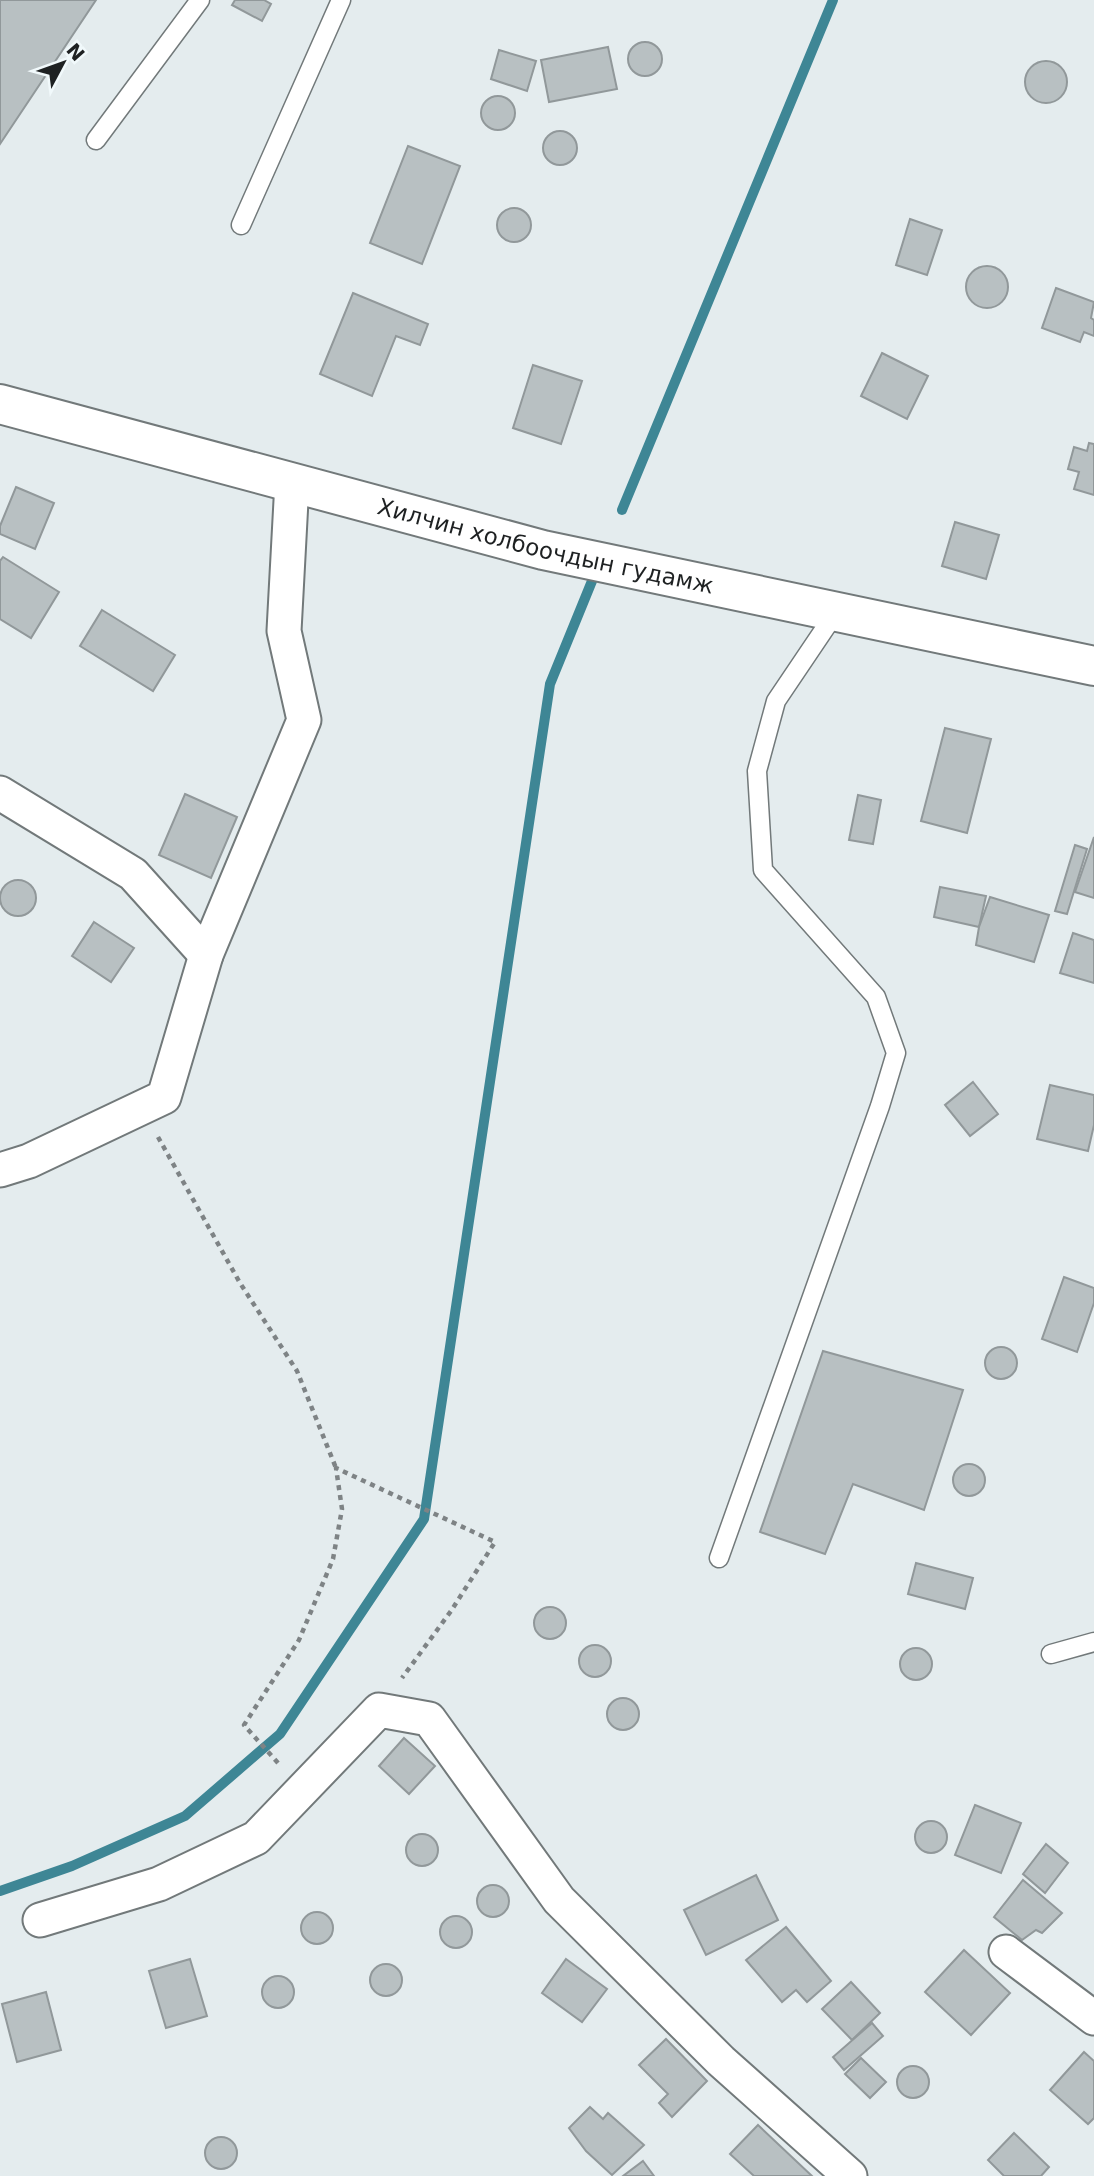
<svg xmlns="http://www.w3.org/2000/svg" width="1094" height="2176" font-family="'DejaVu Sans',sans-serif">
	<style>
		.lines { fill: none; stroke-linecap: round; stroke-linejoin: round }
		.stream { stroke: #3e8695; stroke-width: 10 }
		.building { fill: #b8c0c2; stroke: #91989a; stroke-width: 2 }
		.service-casing { stroke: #72797a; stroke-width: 21 }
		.minor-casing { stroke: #72797a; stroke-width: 37 }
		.secondary-casing { stroke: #72797a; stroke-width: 42 }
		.path { stroke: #7e8385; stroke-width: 4.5; stroke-dasharray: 5 5; stroke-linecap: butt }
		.service { stroke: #fff; stroke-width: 18 }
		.minor { stroke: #fff; stroke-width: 33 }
		.secondary { stroke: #fff; stroke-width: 38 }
		.labels { text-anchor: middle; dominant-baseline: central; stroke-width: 6; stroke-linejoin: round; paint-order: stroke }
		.street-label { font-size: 23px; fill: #1e2122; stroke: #f1f9fb }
	</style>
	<rect width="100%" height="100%" fill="#e4ecee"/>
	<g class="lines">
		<g class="stream">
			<polyline points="622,510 833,0"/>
			<polyline points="0,1891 72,1866 185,1816 280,1734 424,1519 550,684 592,581"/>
		</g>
	</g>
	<g class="building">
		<polygon points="0,0 96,0 0,144"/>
		<polygon points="235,0 264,0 271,4 262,21 232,5"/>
		<circle cx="645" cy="59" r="17"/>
		<polygon points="608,47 617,89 549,102 541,60"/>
		<polygon points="499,50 536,61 527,91 491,79"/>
		<circle cx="1046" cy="82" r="21"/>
		<circle cx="498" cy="113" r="17"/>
		<circle cx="560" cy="148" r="17"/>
		<polygon points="408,146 460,166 422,264 370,243"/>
		<circle cx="514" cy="225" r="17"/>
		<polygon points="910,219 942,230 927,275 896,265"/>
		<circle cx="987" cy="287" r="21"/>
		<polygon points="1056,288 1094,302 1091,318 1094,320 1094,336 1084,332 1080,342 1042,328"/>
		<polygon points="353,293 428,324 420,345 396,336 372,396 320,374"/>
		<polygon points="882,353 928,376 907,419 861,396"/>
		<polygon points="533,365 582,381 561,444 513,428"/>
		<polygon points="1089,443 1094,444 1094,495 1074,489 1079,472 1068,469 1074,447 1087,451"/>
		<polygon points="16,487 54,503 35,549 0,534 0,526"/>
		<polygon points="955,522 999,535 986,579 942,566"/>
		<polygon points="3,557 59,592 31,638 0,619 0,561"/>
		<polygon points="102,610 175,655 153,691 80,646"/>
		<polygon points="945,728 991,739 967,833 921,821"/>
		<polygon points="185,794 237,817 211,878 159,855"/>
		<polygon points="858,795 881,800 873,844 849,840"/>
		<polygon points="1094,837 1094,898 1075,892"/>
		<polygon points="1075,845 1087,849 1067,914 1055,911"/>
		<circle cx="18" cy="898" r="18"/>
		<polygon points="940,887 986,896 979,927 934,917"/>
		<polygon points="990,897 1049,915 1034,962 976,945 979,927"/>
		<polygon points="94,922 134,948 111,982 72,956"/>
		<polygon points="1073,933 1094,940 1094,983 1060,973"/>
		<polygon points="973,1082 998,1114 970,1136 945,1105"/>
		<polygon points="1050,1085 1094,1095 1094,1125 1088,1151 1037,1139"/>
		<polygon points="1064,1277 1094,1288 1094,1303 1077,1352 1042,1339"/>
		<circle cx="1001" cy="1363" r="16"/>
		<polygon points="823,1351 963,1390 924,1510 853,1484 825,1554 760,1532"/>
		<circle cx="969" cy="1480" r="16"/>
		<polygon points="916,1563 973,1578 965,1609 908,1594"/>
		<circle cx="550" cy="1623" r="16"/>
		<circle cx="595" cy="1661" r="16"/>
		<circle cx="916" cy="1664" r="16"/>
		<circle cx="623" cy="1714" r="16"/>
		<polygon points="404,1738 435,1766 409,1794 379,1766"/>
		<polygon points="975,1805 1021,1823 1001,1873 955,1855"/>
		<circle cx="931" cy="1837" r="16"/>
		<circle cx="422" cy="1850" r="16"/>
		<polygon points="1046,1844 1068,1863 1045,1893 1023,1874"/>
		<polygon points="756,1875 778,1920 706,1955 684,1910"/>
		<polygon points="1023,1880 1062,1913 1042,1933 1036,1930 1022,1940 994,1917"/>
		<circle cx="493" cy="1901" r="16"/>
		<circle cx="317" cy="1928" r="16"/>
		<circle cx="456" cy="1932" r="16"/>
		<polygon points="786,1927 831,1981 807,2002 796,1990 782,2002 746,1960"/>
		<polygon points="964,1950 1010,1993 971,2035 925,1992"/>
		<polygon points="190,1959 207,2016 166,2028 149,1971"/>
		<polygon points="566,1959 607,1989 582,2022 542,1993"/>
		<circle cx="386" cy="1980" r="16"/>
		<circle cx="278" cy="1992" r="16"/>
		<polygon points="851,1982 880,2013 852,2040 822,2009"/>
		<polygon points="46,1992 61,2050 17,2062 2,2004"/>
		<polygon points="872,2023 883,2036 844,2070 833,2057"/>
		<polygon points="666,2039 707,2081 672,2117 659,2103 668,2094 639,2065"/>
		<polygon points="1084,2052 1094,2061 1094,2118 1088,2124 1050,2090"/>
		<polygon points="861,2058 886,2082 870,2098 845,2074"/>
		<circle cx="913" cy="2082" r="16"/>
		<polygon points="590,2107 603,2119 608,2113 644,2145 612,2175 586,2151 569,2128"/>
		<polygon points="758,2125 812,2176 754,2176 730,2154"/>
		<polygon points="1014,2133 1049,2167 1041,2176 1004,2176 988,2160"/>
		<circle cx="221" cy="2153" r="16"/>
		<polygon points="643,2161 654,2176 623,2176"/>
	</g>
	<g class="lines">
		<g class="service-casing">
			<g id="service">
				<polyline points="96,140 200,0"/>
				<polyline points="241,225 341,0"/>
				<polyline points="719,1558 880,1106 896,1053 876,997 763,870 757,771 776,701 836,612"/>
				<polyline points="1051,1654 1094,1642"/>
			</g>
		</g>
		<g class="minor-casing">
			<g id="minor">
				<polyline points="0,793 133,874 206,955"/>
				<polyline points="0,1170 29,1161 164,1097 206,955 304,720 284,631 292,482"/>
				<polyline points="40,1920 159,1884 256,1838 379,1710 429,1719 559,1900 721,2061 850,2176"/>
				<polyline points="1006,1952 1094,2018"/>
			</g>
		</g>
		<g class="secondary-casing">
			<g id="secondary">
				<path id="s1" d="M0 404 543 550 1094 666"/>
			</g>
		</g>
		<g class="path">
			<polyline points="158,1137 240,1283 297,1371 336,1468"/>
			<polyline points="278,1763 244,1725 299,1640 333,1559 342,1509 336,1468 495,1542 451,1611 402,1678"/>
		</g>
		<use href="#service" class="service"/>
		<use href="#minor" class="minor"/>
		<use href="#secondary" class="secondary"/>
	</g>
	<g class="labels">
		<g class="street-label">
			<text stroke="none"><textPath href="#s1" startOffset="564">Хилчин холбоочдын гудамж</textPath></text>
		</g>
	</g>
	<g transform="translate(63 63) rotate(49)" stroke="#f1f9fb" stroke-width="5" paint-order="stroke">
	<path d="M0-5L12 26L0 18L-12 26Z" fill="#1e2122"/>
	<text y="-10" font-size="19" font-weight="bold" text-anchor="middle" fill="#1e2122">N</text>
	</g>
</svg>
